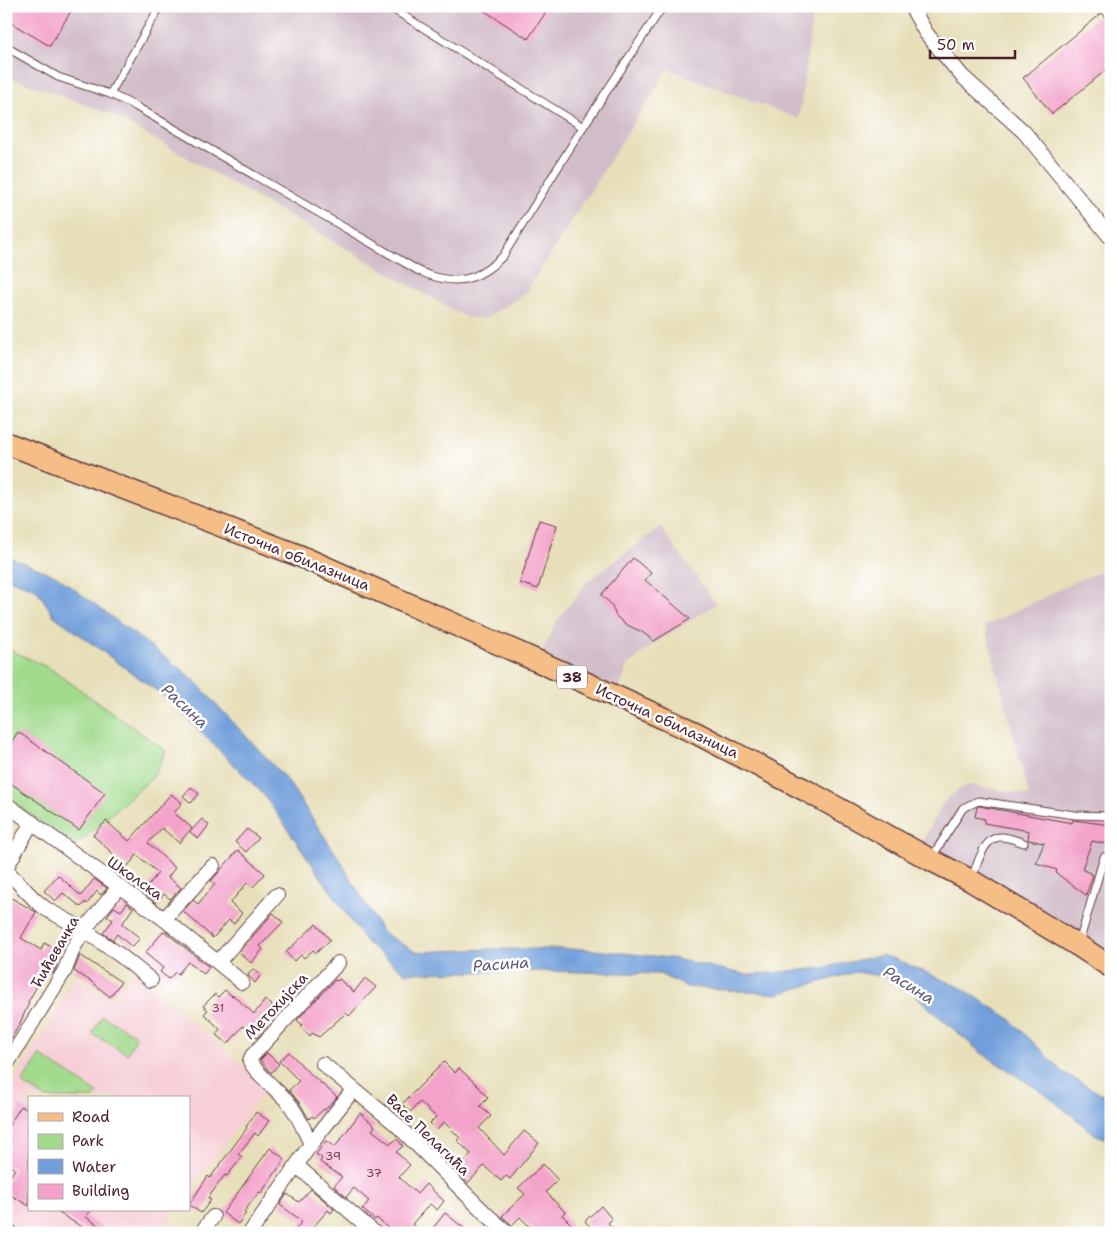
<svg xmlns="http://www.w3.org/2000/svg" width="1117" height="1239" font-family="'Shantell Sans',sans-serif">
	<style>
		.built { fill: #f6cfd7 }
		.industrial { fill: #d1bdc9 }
		.green { fill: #a1da8c; stroke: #767c5c }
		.water { fill: #719fda; stroke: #5e5f82 }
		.building { fill: #f3a3ca }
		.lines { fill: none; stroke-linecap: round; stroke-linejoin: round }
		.service-casing { stroke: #623c40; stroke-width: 9 }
		.minor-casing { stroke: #623c40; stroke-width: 16 }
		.primary-casing { stroke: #623c40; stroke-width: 24 }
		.service { stroke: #fff; stroke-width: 7 }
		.minor { stroke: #fff; stroke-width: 14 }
		.primary { stroke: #f6be87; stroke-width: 21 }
		.labels { text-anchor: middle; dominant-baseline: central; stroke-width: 5; stroke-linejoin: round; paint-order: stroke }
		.number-label { font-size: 12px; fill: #744053 }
		.shield { fill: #fff; stroke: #80626b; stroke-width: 1 }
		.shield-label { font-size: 14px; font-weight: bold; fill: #4a1f2b }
		.street-label { font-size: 15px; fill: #4a1f2b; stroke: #fff }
		.water-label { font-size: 16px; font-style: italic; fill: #5c597a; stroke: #fff }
	</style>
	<rect width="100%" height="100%" fill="#fff"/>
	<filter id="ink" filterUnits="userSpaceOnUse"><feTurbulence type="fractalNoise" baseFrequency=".02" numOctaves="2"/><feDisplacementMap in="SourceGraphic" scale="10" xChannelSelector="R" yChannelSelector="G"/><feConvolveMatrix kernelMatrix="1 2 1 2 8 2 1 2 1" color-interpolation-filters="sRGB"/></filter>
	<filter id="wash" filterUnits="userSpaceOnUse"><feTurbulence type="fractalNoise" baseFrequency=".0096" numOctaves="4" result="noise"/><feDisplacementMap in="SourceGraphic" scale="20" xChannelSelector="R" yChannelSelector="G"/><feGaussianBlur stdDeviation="1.12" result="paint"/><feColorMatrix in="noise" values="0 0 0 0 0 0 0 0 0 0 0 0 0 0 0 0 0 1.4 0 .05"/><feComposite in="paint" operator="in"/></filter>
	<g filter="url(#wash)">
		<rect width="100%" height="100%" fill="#e7dfb9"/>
		<polygon class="built" points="134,972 268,1087 189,1192 189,1098 29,1098 29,1210 175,1210 158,1233 24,1233 6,1220 6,1093 46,1029 74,976 111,1000"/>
		<g class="industrial">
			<polygon points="6,6 814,6 799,119 668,69 525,294 484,319 465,317 111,114 6,76"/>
			<polygon points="660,527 716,604 652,645 627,666 619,692 541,654 557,621 587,582"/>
			<polygon points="1111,568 1111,956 1059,922 922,842 941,807 948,798 961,788 969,785 1029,795 985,626 1081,579"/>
		</g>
		<g class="green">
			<polygon points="6,648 51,669 166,751 154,776 75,846 6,797"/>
			<polygon points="102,1016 137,1036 127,1054 92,1034"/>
			<polygon points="40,1055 98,1093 94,1098 45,1098 22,1083"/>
		</g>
		<polygon class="water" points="6,556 57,576 190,676 287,780 340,860 382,932 416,952 489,949 585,949 671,958 748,975 822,968 881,955 895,959 962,988 1009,1018 1063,1072 1111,1100 1111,1140 1096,1135 1045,1094 980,1052 928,1007 899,979 856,972 777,994 687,987 659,974 540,971 405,973 366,942 264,795 169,700 54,616 36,589 6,578"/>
		<g id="blocks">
			<g class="building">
				<polygon points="6,6 74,6 50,46 6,20"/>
				<polygon points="477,6 550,6 528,39"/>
				<polygon points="1102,13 1111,24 1111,66 1052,114 1023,78"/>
				<polygon points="539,520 557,525 538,589 520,583"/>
				<polygon points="633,558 651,573 645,580 690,619 654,641 642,632 625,624 616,616 611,604 601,595"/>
				<polygon points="18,732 105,793 79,830 6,780 6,750"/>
				<polygon points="191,787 199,794 191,803 183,796"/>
				<polygon points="171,794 182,803 174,813 192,828 179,843 162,828 148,843 175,868 168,877 181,888 170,899 164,894 156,903 143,892 158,873 137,855 127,867 93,835 106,821 129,841"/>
				<polygon points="979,806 1072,823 1073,820 1111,825 1111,845 1092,841 1082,869 1093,875 1086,895 1056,873 1057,870 1036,863 1044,843 1028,840 1029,831 984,823 985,819 975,817 977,807"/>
				<polygon points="202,819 209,825 198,839 190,832"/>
				<polygon points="247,829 259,838 246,852 235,842"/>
				<polygon points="238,850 265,874 253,887 247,883 230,903 242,913 234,924 229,920 213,938 183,911 193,900 198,904 215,884 211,881"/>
				<polygon points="58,875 81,896 94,879 107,888 101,895 97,891 87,904 85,902 81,907 63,893 55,901 44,891"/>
				<polygon points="6,895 36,912 21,938 41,950 44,943 54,948 48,961 57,965 53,973 47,970 43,978 42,977 28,1002 29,1003 20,1023 6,1048"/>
				<polygon points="127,903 133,908 122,924 140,938 132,947 117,934 113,940 103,933 113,920 107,916 114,907 121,911"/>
				<polygon points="273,913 283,922 260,946 263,949 251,963 239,952"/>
				<polygon points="316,924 330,940 316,953 313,950 304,958 301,955 294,961 286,952"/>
				<polygon points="164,931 209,967 204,974 188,962 178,974 175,972 169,979 160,972 163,968 145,953"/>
				<polygon points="80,955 121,982 110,997 92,982 74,971"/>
				<polygon points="253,969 261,975 255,983 248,975"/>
				<polygon points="365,978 376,987 349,1016 346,1013 319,1037 312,1033 310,1036 300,1027 302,1025 297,1020 335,980 337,981 339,979 354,992"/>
				<polygon points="225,990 232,996 233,995 254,1014 265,1000 272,1005 260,1022 267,1027 257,1038 243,1026 228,1044 216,1034 220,1029 204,1014 208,1010 203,1006 215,994 218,997"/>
				<polygon points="289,1052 308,1072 337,1097 325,1110 324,1109 314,1118 312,1116 309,1119 299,1102 289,1090 299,1081 279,1061"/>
				<polygon points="267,1053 279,1064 271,1073 260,1060"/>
				<polygon points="444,1062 455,1073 459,1068 477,1085 488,1098 480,1106 491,1116 479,1128 504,1155 524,1131 539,1143 510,1179 506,1176 501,1181 484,1166 468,1183 455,1171 471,1154 457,1140 460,1138 444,1122 437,1130 430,1123 436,1117 420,1102 410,1112 402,1104"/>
				<polygon points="21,1106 29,1111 29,1206 6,1192 6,1184 15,1169 6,1164 6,1130"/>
				<polygon points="256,1112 269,1121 258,1136 255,1133 248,1142 238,1154 242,1157 227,1176 225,1175 208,1198 211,1200 201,1213 189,1205 208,1176 210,1178 247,1128 246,1127"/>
				<polygon points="360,1113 375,1126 372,1130 390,1144 397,1139 403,1146 396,1152 410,1165 399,1177 417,1194 426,1184 444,1201 437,1210 430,1204 412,1224 422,1233 393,1233 377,1218 375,1220 362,1209 369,1201 354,1188 346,1197 334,1186 342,1177 320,1162 322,1158 316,1154 326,1141 335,1147"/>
				<polygon points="270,1148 285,1159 261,1193 259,1192 244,1212 246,1213 238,1224 223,1213"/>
				<polygon points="543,1164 558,1180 546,1192 565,1212 562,1215 572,1225 563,1233 536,1233 520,1217 512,1225 502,1216 525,1194 518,1188"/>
				<polygon points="311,1189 334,1209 331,1213 328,1210 308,1233 293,1233 302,1221 280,1205 287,1194 299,1202"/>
				<polygon points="601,1206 612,1219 608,1223 618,1233 596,1233 585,1221"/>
				<polygon points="54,1210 91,1210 86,1217 110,1233 92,1233"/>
				<polygon points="445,1213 470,1233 429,1233"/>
			</g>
		</g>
	</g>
	<g filter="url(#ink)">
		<use href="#blocks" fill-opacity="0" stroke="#623c40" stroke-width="1"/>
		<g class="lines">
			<g class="service-casing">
				<g id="service">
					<path d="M160 6 110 94 135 106 419 271C453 286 476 283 503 256L583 127"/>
					<polyline points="388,6 583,127 663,6"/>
					<polyline points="6,47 58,77 110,94"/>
					<polyline points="932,857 963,808 978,801 1075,815 1111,816"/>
					<path d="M972 877C978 864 983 838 1000 837 1007 836 1017 841 1024 843"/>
					<polyline points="1079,943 1104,857"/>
				</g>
			</g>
			<g class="minor-casing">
				<g id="minor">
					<polyline points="911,6 926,33 962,76 1024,132 1111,238"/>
					<polyline points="6,804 164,919 242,982"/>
					<polyline points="6,868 32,822"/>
					<polyline points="6,870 35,900 46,909 84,930 121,956 151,980"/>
					<polyline points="164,919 213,866"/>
					<polyline points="218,962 277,895"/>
					<polyline points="8,1062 65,970 73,949 84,930 119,887"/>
					<polyline points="323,1064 396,1124 486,1214 508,1233"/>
					<path d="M311 1144C304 1130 298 1114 288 1102 280 1093 253 1070 250 1061L252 1056 338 963"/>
					<polyline points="297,1166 375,1233"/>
					<polyline points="6,1229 11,1233"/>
					<polyline points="201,1233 213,1217"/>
					<polyline points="250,1233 311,1144 353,1090"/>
				</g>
			</g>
			<g class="primary-casing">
				<polyline id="primary" points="6,443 300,556 542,663 696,733 807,791 931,860 970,880 1079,946 1111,967"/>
			</g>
			<use href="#service" class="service"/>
			<use href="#minor" class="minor"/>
			<use href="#primary" class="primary"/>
		</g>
	</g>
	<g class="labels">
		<g class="number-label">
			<text x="218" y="1008">31</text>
			<text x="333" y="1156">39</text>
			<text x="374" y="1173">37</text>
		</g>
		<rect class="shield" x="557" y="665.5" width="30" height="23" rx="4"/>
		<g class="shield-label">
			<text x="572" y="677">38</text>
		</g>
		<g class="street-label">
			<text transform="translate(297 557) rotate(22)">Источна обилазница</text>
			<text transform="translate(667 721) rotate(25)">Источна обилазница</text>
			<text transform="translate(135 878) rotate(35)">Школска</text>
			<text transform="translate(55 952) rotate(-60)">Ћићевачка</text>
			<text transform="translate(276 1006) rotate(-47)">Метохијска</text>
			<text transform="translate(428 1135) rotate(44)">Васе Пелагића</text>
		</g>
		<g class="water-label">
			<text transform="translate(185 706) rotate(43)">Расина</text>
			<text transform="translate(501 964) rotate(-4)">Расина</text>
			<text transform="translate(909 985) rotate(32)">Расина</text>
		</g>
	</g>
	<rect width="1117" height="1239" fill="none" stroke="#fff" stroke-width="25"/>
	<rect x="28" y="1096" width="162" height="115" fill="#ffffff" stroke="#b7a5aa"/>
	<rect x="38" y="1113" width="25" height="8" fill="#f6be87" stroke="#b7a5aa"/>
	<text x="72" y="1122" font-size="15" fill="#4a1f2b">Road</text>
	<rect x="38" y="1134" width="25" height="15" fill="#a1da8c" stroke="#b7a5aa"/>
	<text x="72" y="1146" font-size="15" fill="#4a1f2b">Park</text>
	<rect x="38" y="1159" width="25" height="15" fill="#719fda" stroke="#b7a5aa"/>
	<text x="72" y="1172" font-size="15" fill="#4a1f2b">Water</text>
	<rect x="38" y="1184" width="25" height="15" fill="#f3a3ca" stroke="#b7a5aa"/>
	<text x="72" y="1196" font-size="15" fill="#4a1f2b">Building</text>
	<path d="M930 50v8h85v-8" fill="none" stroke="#4a1f2b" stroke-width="2.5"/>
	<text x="937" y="50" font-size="15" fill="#4a1f2b" stroke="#ffffff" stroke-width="4" paint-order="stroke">50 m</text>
</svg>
